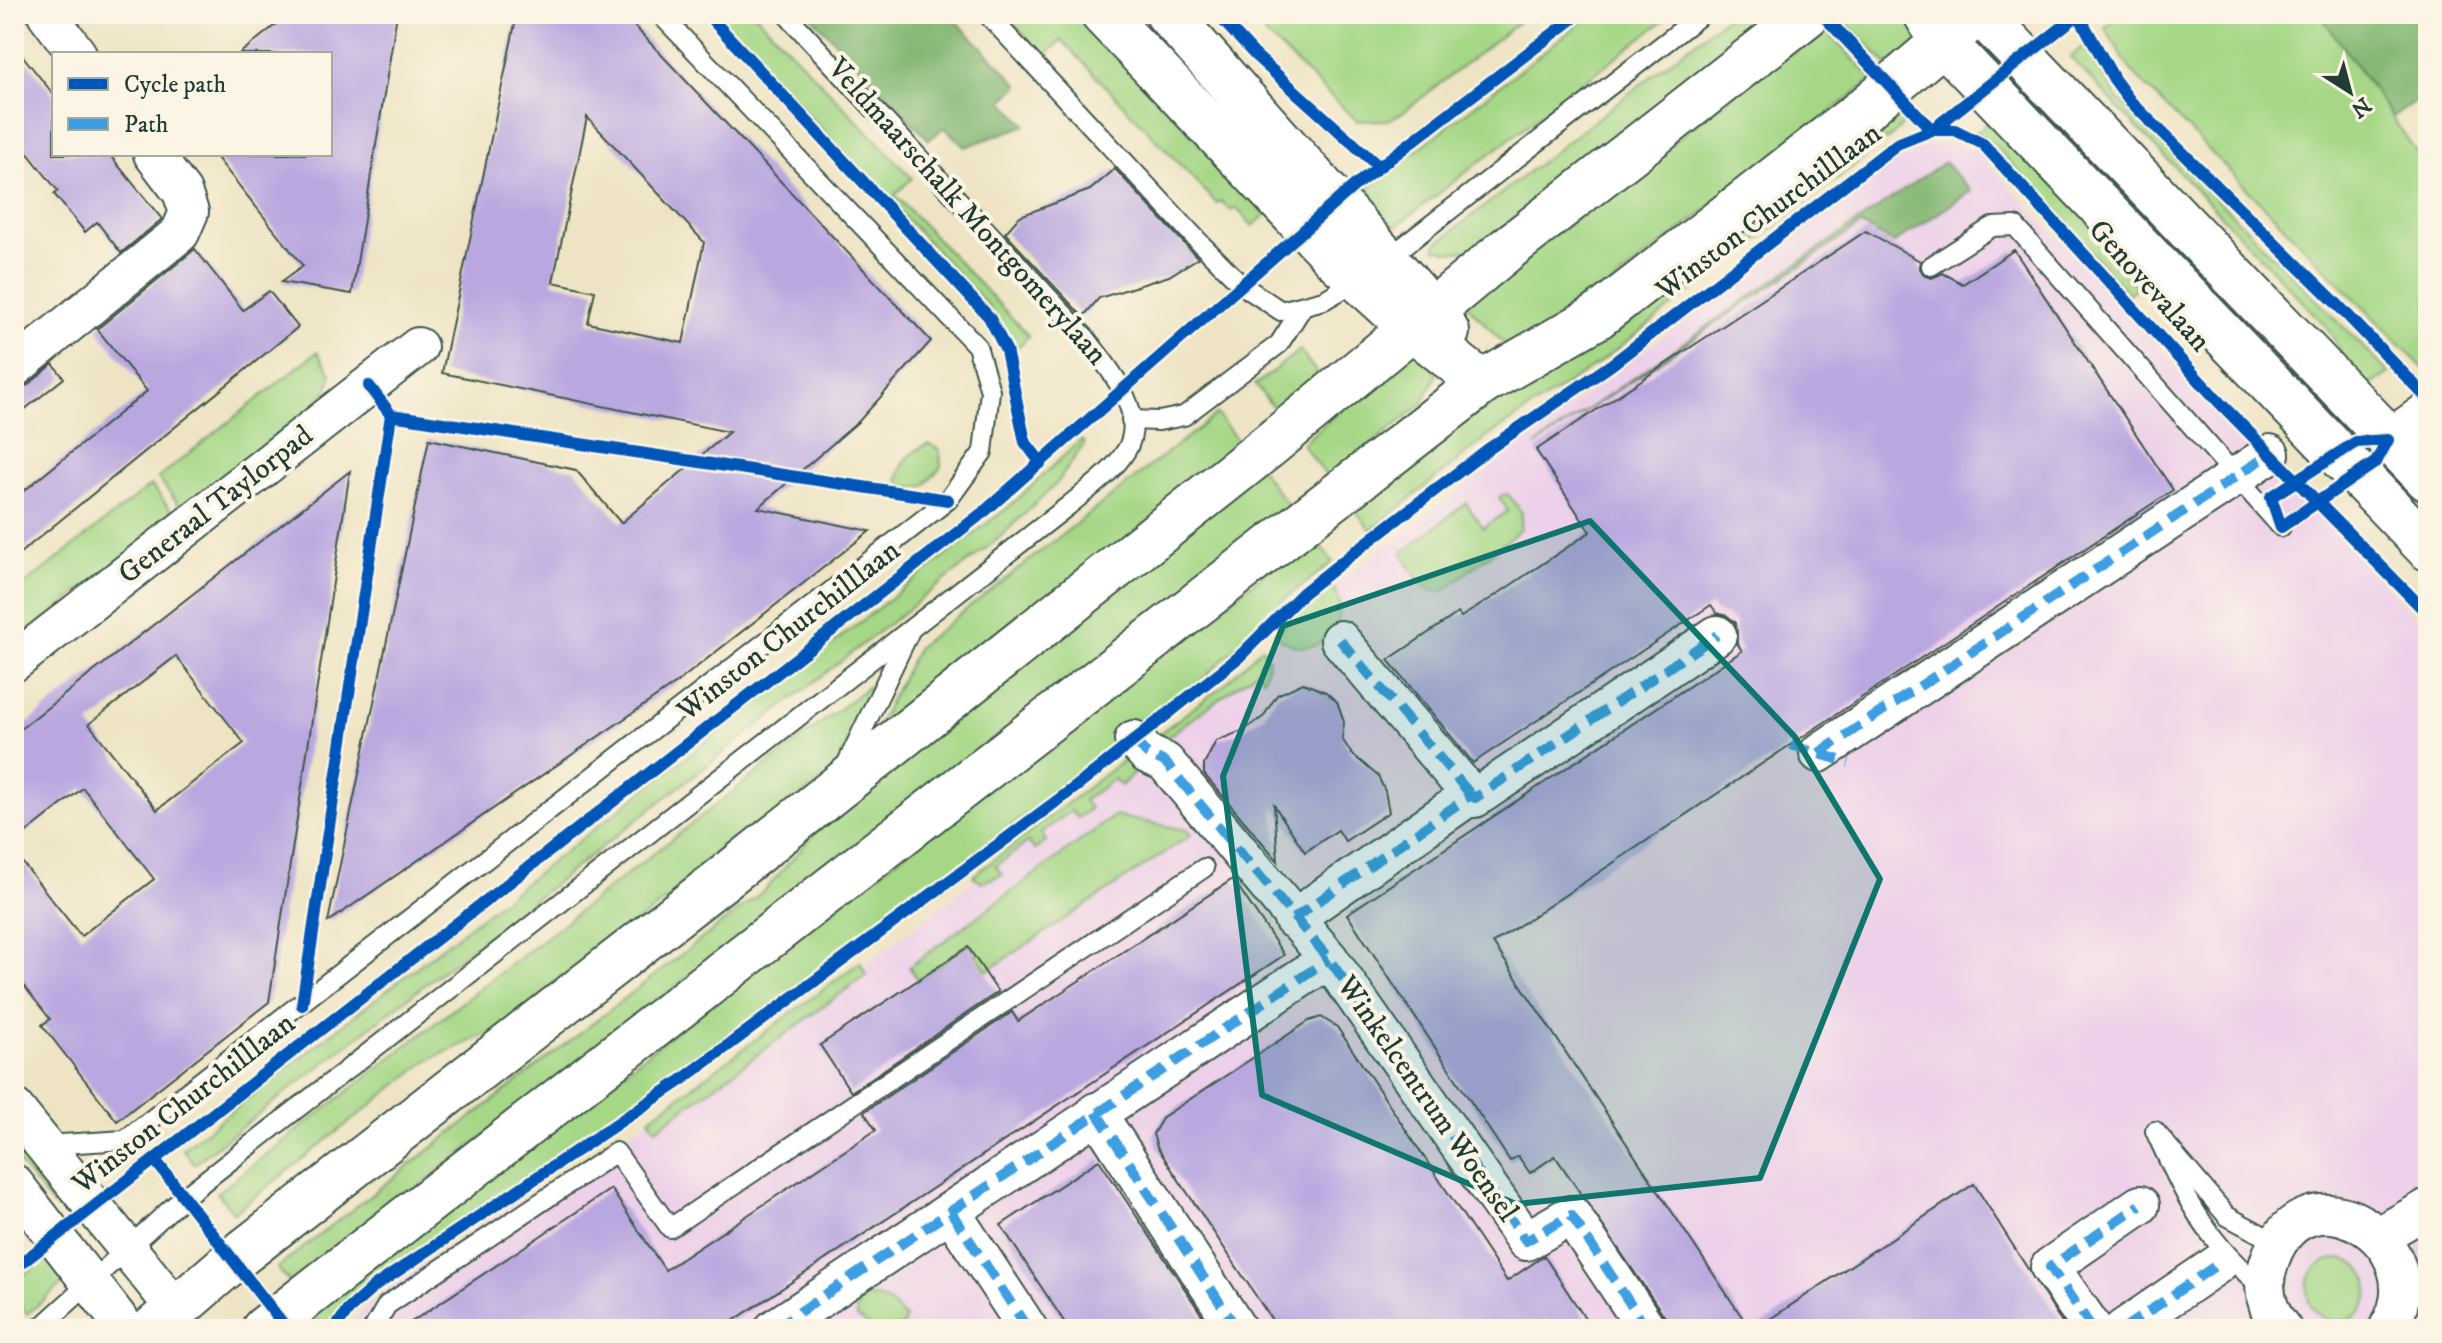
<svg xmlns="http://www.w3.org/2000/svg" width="2442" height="1343" font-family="'IM FELL DW Pica',serif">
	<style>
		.built { fill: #edd0e9 }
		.green { fill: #a5d786; stroke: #628a5d; stroke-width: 2 }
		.forest { fill: #84b873; stroke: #527a54; stroke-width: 2 }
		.building { fill: #b9a8e0; fill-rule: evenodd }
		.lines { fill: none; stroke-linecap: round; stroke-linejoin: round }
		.lane-casing { stroke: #3e564a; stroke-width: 22 }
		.street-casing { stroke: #3e564a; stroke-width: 42 }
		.secondary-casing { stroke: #3e564a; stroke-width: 48 }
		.lane { stroke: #fff; stroke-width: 18 }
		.street { stroke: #fff; stroke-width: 38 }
		.secondary { stroke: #fff; stroke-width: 44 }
		.quiet { stroke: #3c9ee2; stroke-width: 10; stroke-dasharray: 20 10; stroke-linecap: butt }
		.cycleway-casing { stroke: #fcf5e5; stroke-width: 17 }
		.cycleway { stroke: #0057b8; stroke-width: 12 }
		.marked { fill: #0f766e; fill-opacity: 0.2; stroke: #0f766e; stroke-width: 6; stroke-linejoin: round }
		.labels { text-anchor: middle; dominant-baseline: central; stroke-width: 8; stroke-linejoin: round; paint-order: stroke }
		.street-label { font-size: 30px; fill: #1f3d34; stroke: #fcf5e5 }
	</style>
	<rect width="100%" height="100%" fill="#fcf5e5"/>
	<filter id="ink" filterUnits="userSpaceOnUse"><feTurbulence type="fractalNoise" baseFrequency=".0125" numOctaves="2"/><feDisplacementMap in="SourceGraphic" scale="16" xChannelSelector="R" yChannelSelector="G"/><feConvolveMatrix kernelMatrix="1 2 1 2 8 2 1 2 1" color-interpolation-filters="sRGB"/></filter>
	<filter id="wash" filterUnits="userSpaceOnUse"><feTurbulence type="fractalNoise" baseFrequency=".006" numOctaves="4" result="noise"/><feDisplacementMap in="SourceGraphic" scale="32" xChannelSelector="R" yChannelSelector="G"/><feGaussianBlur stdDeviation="1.8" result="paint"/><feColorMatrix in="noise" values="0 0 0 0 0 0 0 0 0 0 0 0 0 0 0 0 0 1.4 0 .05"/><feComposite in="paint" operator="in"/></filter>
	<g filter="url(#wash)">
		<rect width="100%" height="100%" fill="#eee4c4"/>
		<polygon class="built" points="1947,143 1978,152 2321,520 2428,628 2428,1329 347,1329 367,1305 401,1278 520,1200 686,1099 824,997 1242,674 1318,597 1911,149"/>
		<g class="green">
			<polygon points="714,14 755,14 912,178 895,195 1029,336 1013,352 989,307"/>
			<polygon points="1005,14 1078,14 1267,213 1253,226 1236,208 1231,211 1221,201 1217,204 1062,40 1044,56"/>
			<polygon points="1268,14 1529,14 1405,111 1389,120 1357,121 1256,25"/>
			<polygon points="1592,14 1672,14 1395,227 1357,197"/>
			<polygon points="1731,14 1779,14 1475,249 1450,252 1435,248 1436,244"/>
			<polygon points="1854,14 1908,14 1921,41 1888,66 1844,21"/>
			<polygon points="2121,14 2320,14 2428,169 2428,368 2425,370 2131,71 2105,28"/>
			<polygon points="1826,31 1873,79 1566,320 1505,345 1466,304 1772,65"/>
			<polygon points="2085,45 2117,98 2389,373 2364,390 2326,326 2070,57"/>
			<polygon points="2030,87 2336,408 2324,416 2019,97"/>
			<path d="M1900 107C1910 120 1901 128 1890 137L1603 360 1486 438 1371 530 1351 505 1458 425 1586 349Z"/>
			<polygon points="1991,119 2085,214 2137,287 2129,294 1996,146 1976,133"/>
			<polygon points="1412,347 1437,374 1422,404 1328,478 1302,444"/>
			<polygon points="1300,350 1319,376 1280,416 1255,385"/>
			<polygon points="317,352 331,373 329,386 317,405 183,510 158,478"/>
			<polygon points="1217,414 1243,448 870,740 918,647"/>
			<polygon points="1081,440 1085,443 1057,483 998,539 194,1164 183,1149 1012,504"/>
			<path d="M929 444 940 450 941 467 924 486 904 489 898 479C903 460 911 451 929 444Z"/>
			<polygon points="1258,466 1291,509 292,1285 277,1268 766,889 862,780"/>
			<polygon points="151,485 176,516 14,643 14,593"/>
			<path d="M1504 494 1509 495 1522 513 1520 530 1444 591C1422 596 1412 569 1402 553L1466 503 1483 528 1508 511 1499 497Z"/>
			<polygon points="1313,536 1333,562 1287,597 1203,679 807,982 591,1137 372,1282 339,1311 327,1329 312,1314"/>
			<path d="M1332 585C1358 626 1311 669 1275 634Z"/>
			<polygon points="1262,647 1269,660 1263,679 1257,671 1167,737 1172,746 1148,742 1225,684"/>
			<polygon points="874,682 876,687 834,771 498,1029 428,1060 234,1213 217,1193"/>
			<polygon points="1134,752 1138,769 1121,786 1114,779 1084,800 1090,809 1078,818 1071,811 1041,833 1046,841 1035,850 1028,842 996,866 1002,875 982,882 973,876"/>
			<polygon points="1114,816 1187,830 1191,835 987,971 969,944 918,980 909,967"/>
			<polygon points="860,962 866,975 656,1129 649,1119"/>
			<polygon points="14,1138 62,1199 53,1206 14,1157"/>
			<path d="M50 1256 68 1279 27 1314C2 1282 24 1276 50 1256Z"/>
			<circle cx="2338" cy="1290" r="31"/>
			<polygon points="876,1297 889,1302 905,1318 903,1326 874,1329 856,1317 857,1306 865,1298"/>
		</g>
		<g class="forest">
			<polygon points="809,14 949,14 1019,85 1003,101 1026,125 965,147 944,127 929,140"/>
			<polygon points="2320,14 2428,14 2428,93 2393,117"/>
			<polygon points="1944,162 1971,191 1894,243 1861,225 1535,446"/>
		</g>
		<g id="blocks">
			<g class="building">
				<polygon points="289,14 397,14 352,294 281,282 303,266 214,154 330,154 330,54 239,54"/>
				<path d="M517 14H623L931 341 859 421 758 508 870 531 675 684 328 922 429 439 576 470 621 523 729 432 442 373ZM587 117 704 242 683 343 588 323 595 291 553 282Z"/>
				<polygon points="14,45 54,95 54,154 109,154 162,219 121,253 97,222 85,232 54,194 58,191 14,136"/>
				<polygon points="1115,169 1198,258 1169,276 1099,298 1083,317 1005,233 1020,216 1090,190"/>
				<polygon points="1866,231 1920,261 1919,267 1925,276 1932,278 1943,273 1963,284 2014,250 2173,490 1493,943 1750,1329 1670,1329 1665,1317 1555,1156 1530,1173 1518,1156 1510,1161 1347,914 1742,651 1737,643 1736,623 1727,616 1717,613 1711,605 1473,763 1388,660 1458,613 1461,617 1490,599 1590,532 1536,450"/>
				<polygon points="195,249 243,310 269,291 298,327 14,558 14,499 147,391 97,329"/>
				<polygon points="53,364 64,378 14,418 14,389 28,385"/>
				<path d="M350 471 269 1002 117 1121 42 1025 50 1019 14 973V852L81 936 154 879 83 788 14 842V734ZM176 656 244 743 157 810 89 724Z"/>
				<polygon points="1303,683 1326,692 1337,702 1344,722 1342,739 1352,754 1378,776 1385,791 1389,812 1345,841 1338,830 1305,852 1274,805 1278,861 1204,774 1204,765 1216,741 1242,731 1263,717 1277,695"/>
				<polygon points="1233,879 1284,955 721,1329 401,1329 611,1189 665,1270 876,1130 864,1112 1012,1012 1018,1021"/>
				<polygon points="968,947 998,992 851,1092 820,1045"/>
				<polygon points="1321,1017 1337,1027 1507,1281 1544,1256 1592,1329 1278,1329 1157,1147 1153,1134 1163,1117 1309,1021"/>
				<polygon points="1099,1160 1169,1265 1211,1329 1069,1329 1036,1279 1001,1225"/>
				<polygon points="1974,1184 2066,1329 1755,1329"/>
			</g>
		</g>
	</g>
	<g filter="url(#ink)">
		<use href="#blocks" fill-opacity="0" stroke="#3e564a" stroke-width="2"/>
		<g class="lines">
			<g class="lane-casing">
				<g id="lane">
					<polyline points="987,14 1202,245 1242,285 1281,311 1324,300 1360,279"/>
					<polyline points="1387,259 1702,14"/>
					<polyline points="1931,266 1992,227 2015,226 2281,527"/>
					<polyline points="1131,420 1159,421 1184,416 1279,344 1302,308"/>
					<polyline points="846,765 909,633"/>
					<polyline points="46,1145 125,1140 948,500 983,452 990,391 977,346 660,14"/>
					<path d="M2265 1289C2206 1244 2185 1196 2155 1131L2227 1216 2277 1243"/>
					<path d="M39 1329 184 1197 1068 506C1087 490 1114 472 1127 449 1148 411 1106 365 1085 337L786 14"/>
					<polyline points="373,1329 387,1305 616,1152 670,1228 1204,868"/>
				</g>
			</g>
			<g class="street-casing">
				<g id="street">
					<polyline points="47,14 77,54"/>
					<polyline points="14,368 180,233 189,212 182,192 153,154"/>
					<polyline points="2388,440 2428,411"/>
					<polyline points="1340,640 1471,795"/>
					<polyline points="14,662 418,347"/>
					<polyline points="1134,740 1147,754 1165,762 1329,959 1526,1241 1571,1215 1647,1329"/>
					<polyline points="1819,753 2270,454"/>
					<polyline points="1293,919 1471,795 1475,798 1717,635"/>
					<polyline points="14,1108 176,1309"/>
					<polyline points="1096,1112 1237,1329"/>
					<polyline points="14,1184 126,1329"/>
					<polyline points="951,1212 1028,1329"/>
					<polyline points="2384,1233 2428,1208"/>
					<polyline points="774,1329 1329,959"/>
					<polyline points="2093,1329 2050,1267 2140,1205"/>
					<polyline points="2123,1329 2218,1264"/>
					<path d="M2282 1329C2267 1312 2261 1287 2268 1266 2300 1155 2442 1243 2388 1329"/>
				</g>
			</g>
			<g class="secondary-casing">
				<g id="secondary">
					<polyline points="1103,14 1336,259 1412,328 1482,383"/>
					<polyline points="1168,14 1432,311 1447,332"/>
					<polyline points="1926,14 1943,42 2428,548"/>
					<polyline points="1982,14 2428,479"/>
					<polyline points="153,1329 233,1260 725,877 1271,444 1506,250 1808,14"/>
					<polyline points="264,1329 1482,383 1597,317 1867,107 1976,14"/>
				</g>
			</g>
			<use href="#lane" class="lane"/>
			<use href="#street" class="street"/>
			<use href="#secondary" class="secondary"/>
			<g class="quiet">
				<polyline points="1340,640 1471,795"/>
				<polyline points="1134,740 1147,754 1165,762 1329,959 1526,1241 1571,1215 1647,1329"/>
				<polyline points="1791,745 1849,763"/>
				<polyline points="1819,753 2270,454"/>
				<polyline points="1293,919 1471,795 1475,798 1717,635"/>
				<polyline points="1096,1112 1237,1329"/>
				<polyline points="951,1212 1028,1329"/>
				<polyline points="774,1329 1329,959"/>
				<polyline points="2093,1329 2050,1267 2140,1205"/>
				<polyline points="2123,1329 2218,1264"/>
			</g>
			<g class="cycleway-casing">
				<g id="cycleway">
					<polyline points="707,14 989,317 1006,350 1025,442 1041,463"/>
					<polyline points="1217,14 1255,55 1378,166"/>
					<polyline points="1822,14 1932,130 1955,130 1983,144 2219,402 2428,614"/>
					<polyline points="2078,14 2114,79 2131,102 2334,301 2428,399"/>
					<polyline points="369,386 391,415 948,500"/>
					<polygon points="2388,440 2376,462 2281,527 2271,497 2356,442"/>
					<polyline points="302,1005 391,415"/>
					<polyline points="155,1160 287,1329"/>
					<polyline points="14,1269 985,511 1354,186 1579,14"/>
					<polyline points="335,1329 348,1310 375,1286 679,1082 1077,786 1239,657 1303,593 1356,551 1487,450 1611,365 1897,144 1932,130 2079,14"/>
				</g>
			</g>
			<use href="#cycleway" class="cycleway"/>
		</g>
	</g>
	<path class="marked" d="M1590 521 1795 737 1880 879 1760 1178 1516 1204 1262 1095 1223 776 1283 626Z"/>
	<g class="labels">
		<g class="street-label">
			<text transform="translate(967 212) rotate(48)">Veldmaarschalk Montgomerylaan</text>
			<text transform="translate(1769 212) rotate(-37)">Winston Churchilllaan</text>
			<text transform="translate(2149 286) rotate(48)">Genovevalaan</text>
			<text transform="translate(216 505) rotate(-38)">Generaal Taylorpad</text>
			<text transform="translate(789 631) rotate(-38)">Winston Churchilllaan</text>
			<text transform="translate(1427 1099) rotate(55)">Winkelcentrum Woensel</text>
			<text transform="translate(184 1104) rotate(-38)">Winston Churchilllaan</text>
		</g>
	</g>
	<rect width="2442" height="1343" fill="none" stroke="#fcf5e5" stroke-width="48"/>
	<rect x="52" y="52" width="280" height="104" fill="#fcf5e5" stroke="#a4ab9e" stroke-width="2"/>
	<rect x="68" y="78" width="40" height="12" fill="#0057b8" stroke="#a4ab9e" stroke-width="2"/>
	<text x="124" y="92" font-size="24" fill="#1f3d34">Cycle path</text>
	<rect x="68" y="118" width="40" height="12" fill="#3c9ee2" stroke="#a4ab9e" stroke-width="2"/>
	<text x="124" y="132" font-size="24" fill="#1f3d34">Path</text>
	<g transform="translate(2350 92) rotate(144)" stroke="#fcf5e5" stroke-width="6" paint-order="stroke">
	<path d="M0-6L14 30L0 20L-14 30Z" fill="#1f3d34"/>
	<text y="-12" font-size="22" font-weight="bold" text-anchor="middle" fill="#1f3d34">N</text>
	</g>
</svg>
